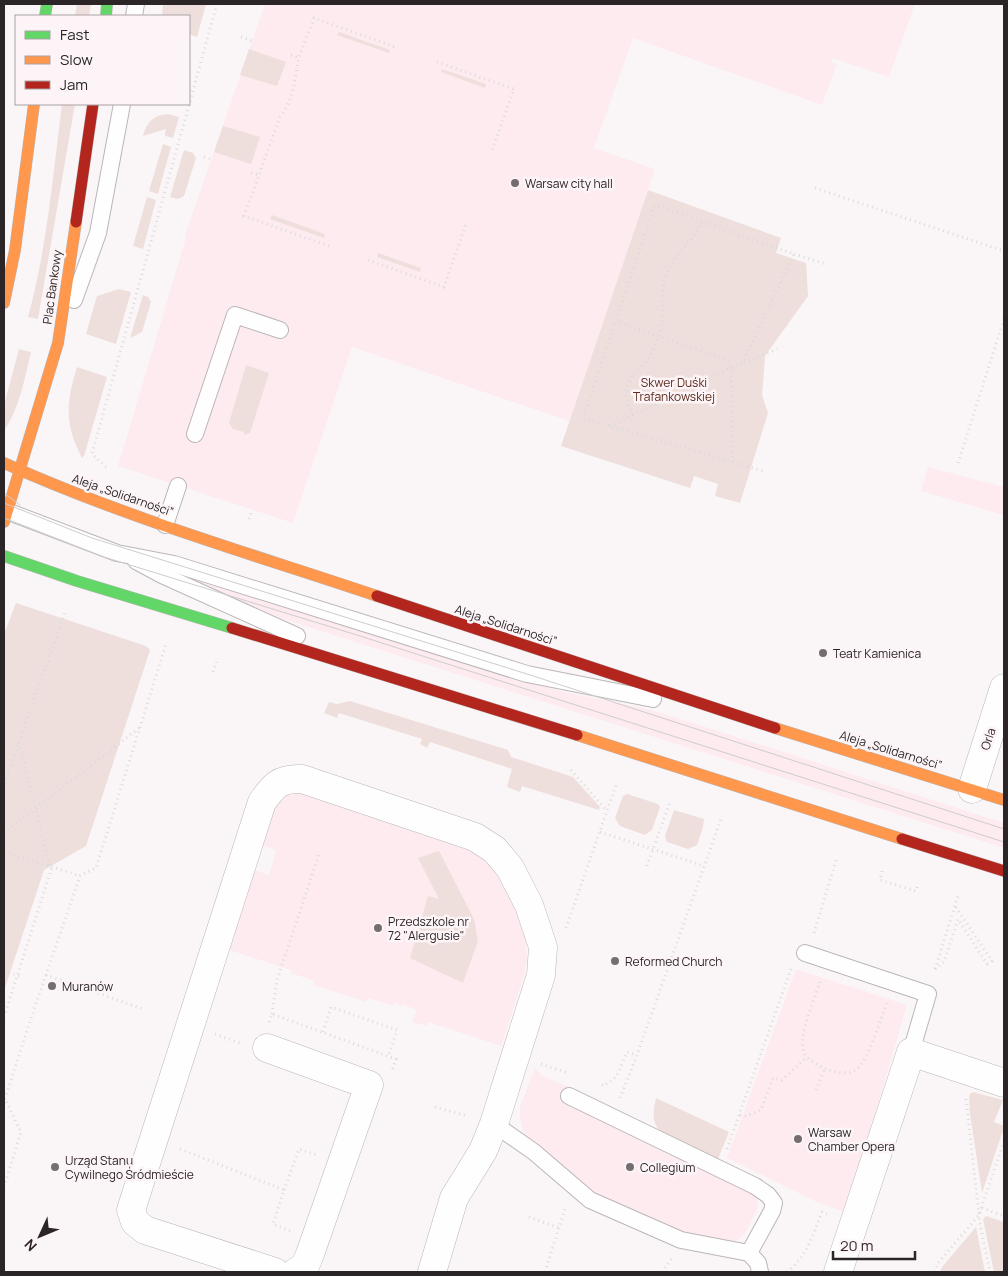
<svg xmlns="http://www.w3.org/2000/svg" width="1008" height="1276" font-family="Manrope,sans-serif">
	<style>
		.built { fill: #fdebf0 }
		.green { fill: #eedfdc }
		.lines { fill: none; stroke-linecap: round; stroke-linejoin: round }
		.lane-casing { stroke: #bbb6b8; stroke-width: 18 }
		.street-casing { stroke: #bbb6b8; stroke-width: 29 }
		.fast-casing { stroke: #bbb6b8; stroke-width: 12 }
		.slow-casing { stroke: #bbb6b8; stroke-width: 12 }
		.jam-casing { stroke: #bbb6b8; stroke-width: 12 }
		.path { stroke: #dbdada; stroke-width: 3; stroke-dasharray: 1 4; stroke-linecap: butt }
		.lane { stroke: #fefefe; stroke-width: 16 }
		.street { stroke: #fefefe; stroke-width: 28 }
		.fast { stroke: #63d668; stroke-width: 11 }
		.slow { stroke: #ff974d; stroke-width: 11 }
		.jam { stroke: #b3261e; stroke-width: 11 }
		.tram { stroke: #cecccc; stroke-width: 1 }
		.poi-dot { fill: #746e70; stroke: #fcf4f6; stroke-width: 2 }
		.labels { text-anchor: middle; dominant-baseline: central; stroke-width: 5; stroke-linejoin: round; paint-order: stroke }
		.poi-label { font-size: 12px; fill: #2c2527; stroke: #fcf4f6; text-anchor: start }
		.street-label { font-size: 12px; fill: #2c2527; stroke: #fcf4f6 }
		.park-label { font-size: 12px; fill: #5c2b1e; stroke: #fcf4f6 }
	</style>
	<rect width="100%" height="100%" fill="#faf6f7"/>
	<g class="built">
		<polygon points="265,4 915,4 889,77 832,58 831,62 837,64 822,105 633,38 594,148 655,169 569,421 352,347 293,523 118,466 186,238 184,238"/>
		<polygon points="928,467 1004,487 1003,515 921,491"/>
		<polygon points="180,571 563,692 643,708 684,720 1004,823 1004,848 283,619 178,576"/>
		<polygon points="301,790 471,843 499,868 521,916 526,940 527,960 524,976 501,1046 428,1022 427,1026 412,1022 417,1010 402,1004 401,1006 394,1003 393,1006 368,998 366,1002 314,985 315,981 291,973 291,970 226,949 252,869 269,875 276,850 260,845 269,816 279,798 293,792"/>
		<polygon points="796,969 907,1005 846,1212 819,1203 727,1158"/>
		<polygon points="535,1068 541,1075 610,1105 602,1121 751,1191 757,1196 758,1207 746,1232 739,1239 733,1242 704,1240 671,1230 584,1189 530,1142 523,1131 520,1116 520,1107"/>
	</g>
	<g class="green">
		<polygon points="77,4 91,4 89,16 75,16"/>
		<polygon points="163,4 206,4 197,37 189,34 189,16 162,16"/>
		<polygon points="339,32 390,50 389,53 337,35"/>
		<polygon points="249,49 286,62 277,86 240,75"/>
		<polygon points="442,69 486,84 485,88 441,72"/>
		<path d="M62 104H75L38 319 28 317C47 248 53 175 62 104Z"/>
		<path d="M168 114 179 117 173 138 165 136 166 129 143 136C147 122 153 115 168 114Z"/>
		<polygon points="223,126 260,137 251,164 214,152"/>
		<polygon points="163,144 171,147 158,194 149,191"/>
		<polygon points="184,150 193,153 196,158 184,196 178,199 170,197"/>
		<polygon points="648,190 781,238 776,253 806,263 808,296 765,356 762,395 768,413 740,503 715,496 718,484 694,476 690,488 561,446"/>
		<polygon points="147,197 156,200 143,249 133,246"/>
		<polygon points="272,215 325,234 324,238 270,219"/>
		<polygon points="378,253 421,268 420,272 377,257"/>
		<polygon points="119,289 131,292 116,344 86,334 97,296"/>
		<polygon points="143,295 148,297 151,302 142,332 130,338"/>
		<path d="M19 349 31 352C25 378 19 409 4 431V405Z"/>
		<polygon points="246,365 269,373 250,433 244,435 244,432 233,429 229,423"/>
		<path d="M77 367 107 377 84 456 82 458C64 423 66 403 77 367Z"/>
		<polygon points="16,603 146,646 150,650 86,846 44,870 4,991 4,634"/>
		<polygon points="350,701 508,750 511,757 573,777 600,807 599,810 522,786 520,792 507,787 512,769 430,742 427,748 420,744 422,739 339,713 337,718 324,713 329,702 337,704"/>
		<polygon points="627,794 658,804 660,807 652,830 645,835 620,826 615,818 623,796"/>
		<polygon points="674,810 704,819 703,827 697,845 688,849 667,842 665,836"/>
		<polygon points="439,851 474,919 478,941 463,983 410,958 428,896 439,899 418,858"/>
		<polygon points="973,1092 1003,1100 994,1122 1004,1126 1004,1134 1002,1133 982,1193 970,1114 969,1100 970,1094"/>
		<path d="M656 1098 729 1132 718 1159 662 1133C651 1122 653 1113 656 1098Z"/>
		<polygon points="986,1216 1004,1222 1004,1272 994,1272 983,1219"/>
		<polygon points="976,1227 985,1272 940,1272 942,1267"/>
	</g>
	<g class="lines">
		<g class="lane-casing">
			<g id="lane">
				<polyline points="134,16 136,4"/>
				<polyline points="74,300 98,233 122,104"/>
				<polyline points="195,434 235,315 280,330"/>
				<polyline points="4,510 117,553 174,564 527,674 653,699"/>
				<polyline points="165,525 178,486"/>
				<polyline points="136,561 162,575 297,636"/>
				<polyline points="805,953 928,994 911,1052"/>
				<polyline points="569,1096 755,1186 768,1195 774,1203 772,1211 749,1253"/>
				<polyline points="494,1124 534,1152 590,1200 681,1240 749,1253 758,1263 760,1272"/>
			</g>
		</g>
		<g class="street-casing">
			<g id="street">
				<polyline points="972,789 1004,688"/>
				<polyline points="267,1048 369,1085 310,1254 305,1266 296,1272"/>
				<path d="M275 1272 145 1230 135 1222 131 1210 262 802C274 785 280 778 302 779L475 837 495 850 510 868 529 905 543 947 541 975 494 1124 483 1151 454 1198 432 1272"/>
				<polyline points="838,1272 911,1052 1004,1083"/>
			</g>
		</g>
		<g class="fast-casing">
			<g id="fast">
				<polyline points="45,16 47,4"/>
				<polyline points="106,16 107,4"/>
				<polyline points="4,556 77,581 232,628"/>
			</g>
		</g>
		<g class="slow-casing">
			<g id="slow">
				<polyline points="4,303 15,250 34,104"/>
				<path d="M4 463C124 517 252 554 377 596"/>
				<polyline points="4,522 58,343 76,222"/>
				<polyline points="775,728 1004,800"/>
				<polyline points="577,735 902,839"/>
			</g>
		</g>
		<g class="jam-casing">
			<g id="jam">
				<polyline points="76,222 93,104"/>
				<polyline points="377,596 775,728"/>
				<polyline points="232,628 577,735"/>
				<polyline points="902,839 1004,871"/>
			</g>
		</g>
		<g class="path">
			<polyline points="241,37 252,41"/>
			<polyline points="291,55 299,58"/>
			<polyline points="437,62 514,89 492,150"/>
			<polyline points="204,157 211,159"/>
			<polyline points="251,173 259,175"/>
			<polyline points="815,188 1004,251"/>
			<path d="M329 246 244 216 280 117C296 95 293 83 299 58 303 45 309 31 314 18L398 48"/>
			<polyline points="794,254 826,264"/>
			<polyline points="368,260 444,287 466,224"/>
			<polyline points="744,362 777,349"/>
			<path d="M633 415C618 384 630 381 648 358 654 350 659 337 661 326 665 309 660 290 667 273 672 261 681 251 689 242 694 236 698 229 702 222"/>
			<polyline points="610,426 731,368 726,360 616,321"/>
			<polyline points="732,462 731,368 743,362 794,254 655,205 583,418 763,471"/>
			<polyline points="958,463 1004,319"/>
			<polyline points="106,467 92,454 217,4"/>
			<polyline points="249,519 252,510"/>
			<polyline points="213,672 217,661"/>
			<polyline points="19,743 50,866"/>
			<polyline points="571,770 607,811"/>
			<polyline points="4,784 65,612"/>
			<polyline points="600,832 704,866"/>
			<polyline points="4,833 139,728"/>
			<polyline points="4,851 80,876"/>
			<polyline points="647,866 670,802"/>
			<polyline points="882,871 880,880 916,891 918,883"/>
			<polyline points="566,928 616,785"/>
			<polyline points="814,933 837,857"/>
			<polyline points="935,969 944,962 958,919 987,964 992,961 955,906"/>
			<polyline points="935,969 958,896"/>
			<polyline points="4,971 20,976"/>
			<polyline points="46,975 143,1009"/>
			<path d="M820 982C815 998 800 1032 803 1048 804 1058 815 1064 824 1068 834 1072 847 1076 857 1069 868 1060 881 1018 887 1003"/>
			<polyline points="272,1014 277,980 319,854"/>
			<polyline points="4,1017 52,867"/>
			<polyline points="269,1022 272,1014 396,1059 392,1071"/>
			<polyline points="323,1032 331,1007 397,1030 388,1057"/>
			<polyline points="215,1034 240,1043"/>
			<polyline points="541,1064 568,1073"/>
			<polyline points="602,1085 604,1086 617,1076 627,1052 637,1055"/>
			<polyline points="816,1090 825,1068"/>
			<polyline points="620,1098 637,1055 721,819"/>
			<polyline points="5,1099 30,1021 80,876 96,868 166,644"/>
			<polyline points="966,1099 980,1224 990,1272"/>
			<polyline points="435,1107 467,1116"/>
			<polyline points="740,1115 746,1116 761,1110 773,1078 782,1080 807,1057"/>
			<polyline points="180,1149 284,1190 273,1224 290,1231"/>
			<polyline points="727,1149 791,969"/>
			<polyline points="4,1187 21,1132 5,1099"/>
			<polyline points="284,1190 299,1149 317,1155"/>
			<polyline points="982,1208 1004,1216"/>
			<polyline points="529,1217 559,1228"/>
			<polyline points="545,1272 565,1209"/>
			<polyline points="662,1272 672,1258"/>
			<path d="M787 1272C807 1257 813 1234 822 1212L827 1214"/>
			<polyline points="935,1272 938,1263 979,1215 1004,1141"/>
		</g>
		<use href="#lane" class="lane"/>
		<use href="#street" class="street"/>
		<use href="#fast" class="fast"/>
		<use href="#slow" class="slow"/>
		<use href="#jam" class="jam"/>
		<g class="tram">
			<polyline points="4,493 20,505"/>
			<polyline points="4,503 92,538 527,674 1004,829"/>
			<polyline points="4,518 104,557 357,635 1004,842"/>
		</g>
	</g>
	<g class="poi-dot">
		<circle cx="515" cy="183" r="5"/>
		<circle cx="823" cy="653" r="5"/>
		<circle cx="378" cy="928" r="5"/>
		<circle cx="615" cy="961" r="5"/>
		<circle cx="52" cy="986" r="5"/>
		<circle cx="798" cy="1139" r="5"/>
		<circle cx="55" cy="1167" r="5"/>
		<circle cx="630" cy="1167" r="5"/>
	</g>
	<g class="labels">
		<g class="poi-label">
			<text x="525" y="183">Warsaw city hall</text>
			<text x="833" y="653">Teatr Kamienica</text>
			<text x="388" y="921">Przedszkole nr<tspan x="388" dy="14">72 "Alergusie"</tspan></text>
			<text x="625" y="961">Reformed Church</text>
			<text x="62" y="986">Muranów</text>
			<text x="808" y="1132">Warsaw<tspan x="808" dy="14">Chamber Opera</tspan></text>
			<text x="65" y="1160">Urząd Stanu<tspan x="65" dy="14">Cywilnego Śródmieście</tspan></text>
			<text x="640" y="1167">Collegium</text>
		</g>
		<g class="street-label">
			<text transform="translate(52 287) rotate(-82)">Plac Bankowy</text>
			<text transform="translate(123 495) rotate(19)">Aleja „Solidarności”</text>
			<text transform="translate(506 625) rotate(18)">Aleja „Solidarności”</text>
			<text transform="translate(988 739) rotate(-72)">Orla</text>
			<text transform="translate(891 750) rotate(17)">Aleja „Solidarności”</text>
		</g>
		<g class="park-label">
			<text x="674" y="382">Skwer Duśki<tspan x="674" dy="14">Trafankowskiej</tspan></text>
		</g>
	</g>
	<rect width="1008" height="1276" fill="none" stroke="#2c2527" stroke-width="10"/>
	<rect x="15" y="15" width="175" height="90" fill="#fcf4f6" stroke="#a9a1a3"/>
	<rect x="25" y="31" width="25" height="8" fill="#63d668" stroke="#a9a1a3"/>
	<text x="60" y="40" font-size="15" fill="#2c2527">Fast</text>
	<rect x="25" y="56" width="25" height="8" fill="#ff974d" stroke="#a9a1a3"/>
	<text x="60" y="65" font-size="15" fill="#2c2527">Slow</text>
	<rect x="25" y="81" width="25" height="8" fill="#b3261e" stroke="#a9a1a3"/>
	<text x="60" y="90" font-size="15" fill="#2c2527">Jam</text>
	<g transform="translate(40 1236) rotate(226)" stroke="#fcf4f6" stroke-width="4" paint-order="stroke">
	<path d="M0-4L9 19L0 12L-9 19Z" fill="#2c2527"/>
	<text y="-8" font-size="14" font-weight="bold" text-anchor="middle" fill="#2c2527">N</text>
	</g>
	<path d="M833 1251v8h82v-8" fill="none" stroke="#2c2527" stroke-width="2.5"/>
	<text x="840" y="1251" font-size="15" fill="#2c2527" stroke="#fcf4f6" stroke-width="4" paint-order="stroke">20 m</text>
</svg>
